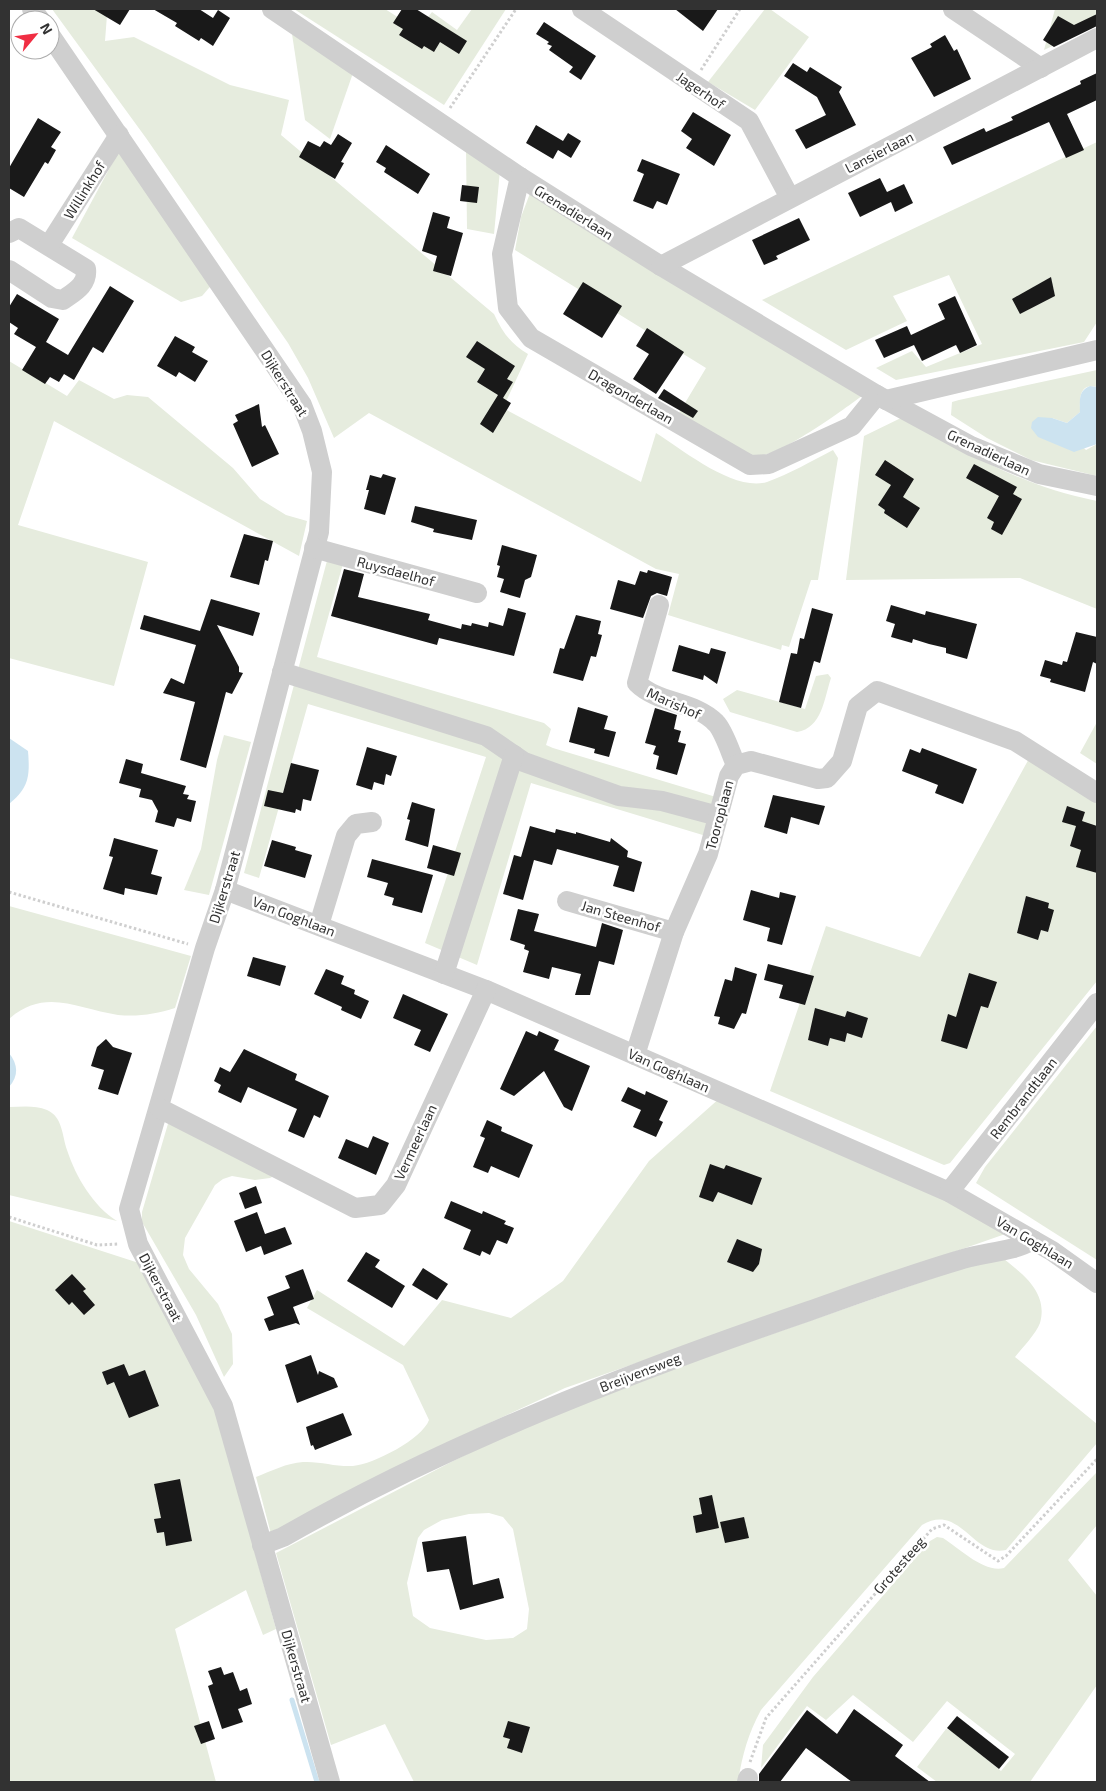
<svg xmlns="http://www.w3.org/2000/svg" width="1106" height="1791" font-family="'Exo 2',sans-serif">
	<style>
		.green { fill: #e6ecde; fill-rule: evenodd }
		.water { fill: #cce3f0 }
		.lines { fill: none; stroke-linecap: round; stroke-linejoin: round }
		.stream { stroke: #cce3f0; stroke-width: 5 }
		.building { fill: #191919 }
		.path { stroke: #cfcfcf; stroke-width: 3; stroke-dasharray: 2.5 2.5; stroke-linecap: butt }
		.minor { stroke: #cfcfcf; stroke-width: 20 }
		.labels { text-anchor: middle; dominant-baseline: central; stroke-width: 5; stroke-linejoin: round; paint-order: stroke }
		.street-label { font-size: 14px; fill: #323232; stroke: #fff }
	</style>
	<rect width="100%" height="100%" fill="#fff"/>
	<g class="green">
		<path d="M52 9H110L107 15 105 41 134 37 230 85 289 100 281 135 494 314C502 332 511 344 528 354L503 408 641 482 656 433C683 450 734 492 767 482 789 474 812 461 833 450L838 458 818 580H811L789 647 782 645 781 650 668 615 679 574 656 569 369 413 334 438 308 378 288 343 146 138Z"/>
		<polygon points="294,9 385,9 418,30 432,12 457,30 472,9 506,9 444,105"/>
		<polygon points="765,9 770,9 809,37 755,110 708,82"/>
		<polygon points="1055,9 1097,9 1097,25 1044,50"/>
		<polygon points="292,34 353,73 330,139 305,120"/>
		<polygon points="1097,142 1097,322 1084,342 896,380 876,368 912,351 926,367 982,344 949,275 893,296 907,321 846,350 762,300"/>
		<polygon points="121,147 215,281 202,296 181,302 72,238"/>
		<polygon points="466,148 500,170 494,234 467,229"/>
		<path d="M532 188 866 393C847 407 777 459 755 456 732 453 699 426 679 413L706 368 515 250 521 217Z"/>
		<polygon points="9,361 67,396 79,380 114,399 127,395 148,397 233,468 260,499 286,515 307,521 299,556 54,421 18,525 148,562 114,686 9,658"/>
		<path d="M1097 370V387C1079 383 1080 398 1080 412L1067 423 1052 418 1086 450 1097 444V476L1031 460 987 438 951 415 952 402 959 400Z"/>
		<path d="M905 416C969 455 1022 486 1097 501V609L1020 578 846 580 864 436Z"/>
		<polygon points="328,557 344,560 317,657 544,723 551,729 546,745 553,748 716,797 706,836 531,783 477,965 425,943 486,757 308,704 259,878 244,873"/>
		<path d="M828 674 831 678C824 699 822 728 797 732L730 712 723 699 737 690 805 709 816 676Z"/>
		<polygon points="1097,722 1097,764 1080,753"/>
		<polygon points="224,735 251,742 209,895 184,890 201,849 217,760"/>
		<polygon points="1031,755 1097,797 1097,981 950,1163 944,1165 770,1091 826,926 920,957"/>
		<path d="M9 906 191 956 175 1008C156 1014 138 1017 118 1015 78 1009 45 987 9 1019Z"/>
		<polygon points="1097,1026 1097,1260 976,1183 985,1167"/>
		<path d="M721 1097 774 1118 1011 1232 565 1388 451 1441 271 1534 256 1477C271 1471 287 1463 303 1462 320 1461 336 1467 353 1466 374 1464 422 1439 429 1420L403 1365 307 1308 317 1290 404 1346 442 1300 511 1318 563 1281 649 1161Z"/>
		<path d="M9 1107C21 1107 35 1105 47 1110 63 1117 62 1136 67 1150 76 1177 93 1206 117 1221L9 1195Z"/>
		<polygon points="170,1117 278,1174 270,1178 255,1180 232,1176 223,1179 215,1185 185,1238 183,1255 189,1269 218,1304 232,1334 233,1364 224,1377 196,1315 142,1222 142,1212"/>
		<polygon points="9,1221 142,1264 203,1377 220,1426 276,1629 263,1635 246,1590 175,1629 216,1782 9,1782"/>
		<path d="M999 1255C1020 1272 1049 1291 1040 1323 1036 1334 1022 1348 1015 1357L1097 1424V1443L1006 1550C973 1558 960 1502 922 1525L761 1710C748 1734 742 1756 738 1782H414L385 1724 331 1745 276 1553 457 1459 538 1420 643 1379ZM489 1513 503 1517 513 1529 529 1609 527 1629 513 1638 486 1640 430 1628 413 1616 407 1583 418 1538 424 1530 442 1520 469 1514Z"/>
		<path d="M1097 1472V1525L1068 1560 1097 1596V1685L1030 1782H937L917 1767 946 1729 952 1731 1001 1771 1015 1754 947 1701 913 1742 853 1695 826 1720 807 1706 761 1768 763 1745 813 1677 930 1541 937 1537 943 1538C960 1549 984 1573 1004 1568Z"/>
	</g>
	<g class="water">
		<path d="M1090 386 1097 387V444L1074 452 1038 437 1031 428 1032 422 1038 417 1052 418 1067 423 1080 412C1080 400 1078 391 1090 386Z"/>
		<path d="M9 738 28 751C30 776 29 788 9 804Z"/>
		<path d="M9 1053C18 1064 19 1076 9 1087Z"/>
	</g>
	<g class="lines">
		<polyline class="stream" points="292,1700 317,1782"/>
	</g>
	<g class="building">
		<polygon points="93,9 130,9 120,25"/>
		<polygon points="153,9 199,9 213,18 218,10 230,18 213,46 201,38 199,41 175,26 177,23"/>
		<polygon points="402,9 416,9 467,41 459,54 440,42 434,52 424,46 422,49 399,35 403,29 393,23"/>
		<polygon points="675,9 718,9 703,31"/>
		<polygon points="1097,14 1097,26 1054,47 1043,40 1058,16 1074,25"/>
		<polygon points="544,22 596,56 581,80 569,72 573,67 549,50 552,46 547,44 549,42 536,34"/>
		<polygon points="945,35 954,51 957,49 971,79 934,97 911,58 932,47 930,44"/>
		<polygon points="793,63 807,72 810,67 842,87 839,92 856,125 806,149 795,130 826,115 817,97 784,76"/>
		<polygon points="1097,73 1097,100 1067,114 1084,150 1066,158 1049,122 952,165 943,147 984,128 986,132 1013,120 1011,117 1081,84 1080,81"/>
		<polygon points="693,112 731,135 714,166 686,148 692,139 681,131"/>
		<polygon points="38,118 61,132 51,147 56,150 48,164 45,162 24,197 9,188 9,168"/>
		<polygon points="536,125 563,141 568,133 581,141 571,158 558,150 553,159 526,143"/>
		<polygon points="338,134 352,143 341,162 344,163 335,179 299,157 308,141 320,147 324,141 331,145"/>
		<polygon points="386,145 430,174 418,194 384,172 386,168 376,162"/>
		<polygon points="642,159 680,174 667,205 657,201 653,209 633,201 644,174 637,171"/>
		<polygon points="880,178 887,192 904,184 913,203 895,212 891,202 860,217 848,193"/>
		<polygon points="462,185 479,187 477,203 460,201"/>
		<polygon points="433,212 450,217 447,228 463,233 451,276 433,271 437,256 422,251"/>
		<polygon points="799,218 810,240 776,256 778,259 764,265 752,240"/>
		<polygon points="1051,277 1055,296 1020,314 1012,299"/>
		<polygon points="583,282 622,306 602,338 563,314"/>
		<polygon points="110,286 134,301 103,353 93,347 74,380 64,374 59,382 50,377 45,384 22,370 36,347 14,334 18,328 9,322 9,307 17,294 59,319 46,342 68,355"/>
		<polygon points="955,296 977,345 960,353 956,345 922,361 914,345 884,358 875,340 907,326 911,335 945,319 938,304"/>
		<polygon points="647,328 684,352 656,394 633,379 649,354 636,346"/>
		<polygon points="175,336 195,347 192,352 208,361 195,382 179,372 176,377 157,366"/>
		<polygon points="477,341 515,366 507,379 513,382 503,398 511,403 493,433 480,424 498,395 477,382 485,369 466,357"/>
		<polygon points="664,389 698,411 693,418 658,398"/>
		<polygon points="259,404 262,427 265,425 279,454 252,467 233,424 238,421 235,415"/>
		<polygon points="885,460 914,479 903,497 920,508 907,528 884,513 885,510 878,505 891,485 875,475"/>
		<polygon points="974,464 1017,487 1013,494 1022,499 1002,535 991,529 994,522 987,518 999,496 966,478"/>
		<polygon points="383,474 396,478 385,515 364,509 369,490 366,490 370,475 381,478"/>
		<polygon points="415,506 477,520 472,540 433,532 434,529 411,522"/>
		<polygon points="244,534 273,541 268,561 265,560 259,585 230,577"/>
		<polygon points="502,545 537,555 531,577 525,580 520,598 500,592 504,579 497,577 500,566 497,565"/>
		<polygon points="344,569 364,574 358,597 430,614 428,620 461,629 462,624 471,626 472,623 488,627 489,622 503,626 508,608 526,613 514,656 439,638 437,645 331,616"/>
		<polygon points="648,570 672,577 667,596 657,593 651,596 643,618 610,609 618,580 635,585 640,571 647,573"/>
		<polygon points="211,599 260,613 253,636 217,625 239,667 239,672 243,673 232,694 226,692 206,768 180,760 195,702 163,693 171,678 184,684 196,645 140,629 144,615 200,631"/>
		<polygon points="891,605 925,615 926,611 977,624 967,659 946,653 946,648 929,644 913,639 912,643 891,637 895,624 886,621"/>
		<polygon points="812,608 833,614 820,663 814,661 801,708 779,702 791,653 797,654 800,638 804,639"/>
		<polygon points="576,615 601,621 598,634 602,635 596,657 591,656 583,681 553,673 560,648 564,649"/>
		<polygon points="1076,632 1097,637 1097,664 1093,662 1085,692 1050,682 1051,679 1040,676 1045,660 1062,665 1063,661 1067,662"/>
		<polygon points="679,645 709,654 711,648 726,652 717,684 704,675 703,680 672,671"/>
		<polygon points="578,707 608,716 604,729 616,732 609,757 594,753 595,749 569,742"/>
		<polygon points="655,708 677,715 674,729 681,731 678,742 686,744 677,775 656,769 659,756 653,754 656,746 645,743"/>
		<polygon points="367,747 397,756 391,776 386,774 384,785 374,782 372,790 356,785"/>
		<polygon points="922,748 977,769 963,804 935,793 938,785 902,771 910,749 920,753"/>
		<polygon points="126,759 143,764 141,773 186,786 183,794 189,795 187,799 196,801 191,822 177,818 174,827 155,822 158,811 152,800 139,797 141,789 119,783"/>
		<polygon points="291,763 319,770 311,801 303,799 301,811 296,809 295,813 264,806 268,790 283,793"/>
		<polygon points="773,795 825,806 819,825 791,817 787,834 764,827"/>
		<polygon points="412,802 435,809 428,847 405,840 410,820 407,819"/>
		<polygon points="1067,806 1085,812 1082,821 1097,826 1097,873 1076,867 1081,850 1070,846 1076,826 1062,822"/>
		<polygon points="530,826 555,833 556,829 576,834 576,832 610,842 611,838 628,851 627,857 642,862 634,892 613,886 619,866 557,849 552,865 534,860 523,900 503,894 514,855 521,857"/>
		<polygon points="114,838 158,850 151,874 162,877 157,895 125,888 124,895 103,889 113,857 109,856"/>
		<polygon points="272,840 296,847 295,850 312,855 305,878 264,866"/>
		<polygon points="433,845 461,853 454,876 427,868"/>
		<polygon points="372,859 433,875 422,913 392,905 394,898 384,895 388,883 367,877"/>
		<polygon points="751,890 779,898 780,892 796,896 782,945 767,941 770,928 743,920"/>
		<polygon points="1026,896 1049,903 1048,908 1054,910 1048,932 1041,930 1038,940 1017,933"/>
		<polygon points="518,909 539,914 534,931 596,947 602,923 623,930 614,965 599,961 590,995 575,995 581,974 552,967 549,979 523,972 529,951 524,949 525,945 510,940"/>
		<polygon points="253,957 286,966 280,986 247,976"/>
		<polygon points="768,964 814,976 805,1005 779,998 783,985 764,980"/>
		<polygon points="735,967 757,974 746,1014 742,1013 734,1029 718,1024 720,1017 714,1016 725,979 732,981"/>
		<polygon points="326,969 344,976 341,984 355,990 354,994 369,1001 361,1019 341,1010 342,1007 314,994"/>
		<polygon points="969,973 997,982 988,1008 981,1006 967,1049 941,1041 948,1014 956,1017"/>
		<polygon points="403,994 448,1014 430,1052 414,1045 421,1030 393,1018"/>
		<polygon points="815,1008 845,1017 847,1011 868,1018 862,1038 847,1033 845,1042 830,1038 828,1046 808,1040"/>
		<polygon points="526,1031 537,1036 539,1031 559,1040 554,1050 590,1066 572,1111 564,1107 544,1071 514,1096 500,1089"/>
		<polygon points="106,1039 113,1047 132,1053 118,1095 98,1089 104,1070 91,1066 97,1047"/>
		<polygon points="244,1049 297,1074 295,1080 329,1096 320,1118 314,1115 304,1138 288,1131 297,1109 248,1087 241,1103 218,1092 221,1085 214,1081 220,1067 230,1072"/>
		<polygon points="628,1087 645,1095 646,1091 668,1101 659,1120 663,1122 656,1137 633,1127 641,1110 621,1101"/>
		<polygon points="487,1120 502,1127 501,1131 533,1145 519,1178 491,1166 488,1173 473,1167 485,1138 480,1136"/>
		<polygon points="373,1136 389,1143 376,1175 338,1158 346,1139 368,1148"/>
		<polygon points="710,1164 724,1169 726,1165 762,1178 752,1205 718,1192 713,1202 699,1197"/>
		<polygon points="256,1186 262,1203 245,1209 239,1193"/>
		<polygon points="451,1201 482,1214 483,1211 506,1221 504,1224 514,1228 507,1244 497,1240 490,1255 482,1251 480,1256 463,1249 471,1230 444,1218"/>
		<polygon points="257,1212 265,1234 285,1227 292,1244 264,1255 261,1246 246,1252 234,1221"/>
		<polygon points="737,1239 762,1249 759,1264 753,1272 727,1262"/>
		<polygon points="366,1252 380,1260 375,1267 405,1286 392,1308 347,1281"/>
		<polygon points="423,1268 448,1284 437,1300 412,1285"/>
		<polygon points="303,1269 314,1299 293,1307 300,1325 296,1323 269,1331 264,1319 274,1315 267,1297 290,1288 285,1276"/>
		<polygon points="72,1274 86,1289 83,1291 95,1305 84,1315 72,1302 69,1305 55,1290"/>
		<polygon points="311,1355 318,1375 319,1371 334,1378 338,1387 297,1403 285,1365"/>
		<polygon points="124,1364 129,1376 145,1370 159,1406 129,1418 114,1382 107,1385 102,1372"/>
		<polygon points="343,1413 352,1435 315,1450 313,1445 311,1446 306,1427"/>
		<polygon points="180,1479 192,1541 166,1546 164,1532 157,1533 154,1519 161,1518 154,1484"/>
		<polygon points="712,1495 719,1528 696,1533 693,1516 702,1514 699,1498"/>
		<polygon points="744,1517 749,1538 725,1543 720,1522"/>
		<polygon points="466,1536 473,1585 499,1578 504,1598 460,1610 449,1569 427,1572 422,1542"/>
		<polygon points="221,1667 224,1675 233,1672 240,1691 247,1688 252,1704 238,1709 243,1722 222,1729 208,1686 213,1684 208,1671"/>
		<polygon points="854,1709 903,1745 895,1756 930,1782 852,1782 806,1748 780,1782 759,1782 759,1774 807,1710 837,1734"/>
		<polygon points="957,1716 1009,1757 999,1769 947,1728"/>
		<polygon points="209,1721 215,1739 201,1744 194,1726"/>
		<polygon points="508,1721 530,1727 522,1753 507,1748 510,1739 503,1737"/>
	</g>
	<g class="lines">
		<g class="path">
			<polyline points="701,70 740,9"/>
			<polyline points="450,108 516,9"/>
			<polyline points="9,892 188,944"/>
			<polyline points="9,1217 97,1245 119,1244"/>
			<polyline points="750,1762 766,1718 932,1529 944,1525 998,1561 1006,1556 1097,1459"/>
		</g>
		<g class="minor">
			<polyline points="32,9 40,20"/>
			<polyline points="272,9 520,177 661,266 877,395 971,446 1039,474 1097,486"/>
			<polyline points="582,9 749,121 790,198"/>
			<polyline points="953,9 1041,68"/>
			<polyline points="50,35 302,405 312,431 322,472 319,532 225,890 205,948 129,1209 138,1244 223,1406 330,1782"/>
			<polyline points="520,177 502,254 508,308 531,338 750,465 769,464 852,426 877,395"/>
			<path d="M9 233 19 228 86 269C88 285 74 292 63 300L52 298 9 270"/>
			<polyline points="49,245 119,135"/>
			<polyline points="661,266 1097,38"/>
			<polyline points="886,400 1097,350"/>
			<polyline points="314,548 477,593"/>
			<path d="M659 605 637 683C658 704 695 701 716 723 724 731 731 754 736 765"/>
			<polyline points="282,672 486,736 524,762 619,796 662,801 718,816"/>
			<polyline points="225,890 486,990 949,1192 1052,1251 1097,1283"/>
			<polyline points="567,901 674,932"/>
			<polyline points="319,925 346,836 356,824 372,822"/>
			<polyline points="444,974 514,755"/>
			<polyline points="635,1055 674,932 708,854 729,776 736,765 751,761 818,779 827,778 842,761 858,706 877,691 1015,741 1097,793"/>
			<polyline points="159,1108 355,1208 380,1205 396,1185 486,990"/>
			<polyline points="949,1192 1097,1003"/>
			<path d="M262 1545 283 1537C450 1442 628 1373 809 1311 860 1293 911 1274 963 1259 986 1252 1013 1252 1033 1240"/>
			<polyline points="747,1782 748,1778"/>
		</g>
	</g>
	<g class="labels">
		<g class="street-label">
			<text transform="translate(701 90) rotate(34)">Jagerhof</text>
			<text transform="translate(879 152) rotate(-27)">Lansierlaan</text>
			<text transform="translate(84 190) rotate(-58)">Willinkhof</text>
			<text transform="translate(574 212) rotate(32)">Grenadierlaan</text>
			<text transform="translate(285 383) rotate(58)">Dijkerstraat</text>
			<text transform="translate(631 396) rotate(30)">Dragonderlaan</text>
			<text transform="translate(989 452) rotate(25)">Grenadierlaan</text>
			<text transform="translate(396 571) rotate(15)">Ruysdaelhof</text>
			<text transform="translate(674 703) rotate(24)">Marishof</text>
			<text transform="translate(719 815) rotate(-75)">Tooroplaan</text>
			<text transform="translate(224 887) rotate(-73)">Dijkerstraat</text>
			<text transform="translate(294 916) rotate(21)">Van Goghlaan</text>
			<text transform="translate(621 916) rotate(16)">Jan Steenhof</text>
			<text transform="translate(669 1070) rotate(24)">Van Goghlaan</text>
			<text transform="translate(1023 1098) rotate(-52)">Rembrandtlaan</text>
			<text transform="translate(415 1142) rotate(-65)">Vermeerlaan</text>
			<text transform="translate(1035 1242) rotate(31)">Van Goghlaan</text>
			<text transform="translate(161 1287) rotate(62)">Dijkerstraat</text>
			<text transform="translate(640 1372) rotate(-21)">Breijvensweg</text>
			<text transform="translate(899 1565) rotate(-49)">Grotesteeg</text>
			<text transform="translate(297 1666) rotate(74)">Dijkerstraat</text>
		</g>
	</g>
	<rect width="1106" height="1791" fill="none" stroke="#323232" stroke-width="20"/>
	<g transform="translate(35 35) rotate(61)"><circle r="24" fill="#ffffff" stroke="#adadad"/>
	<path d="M0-4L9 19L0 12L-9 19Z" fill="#f02e43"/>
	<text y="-8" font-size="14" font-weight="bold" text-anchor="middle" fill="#323232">N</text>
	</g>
</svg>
